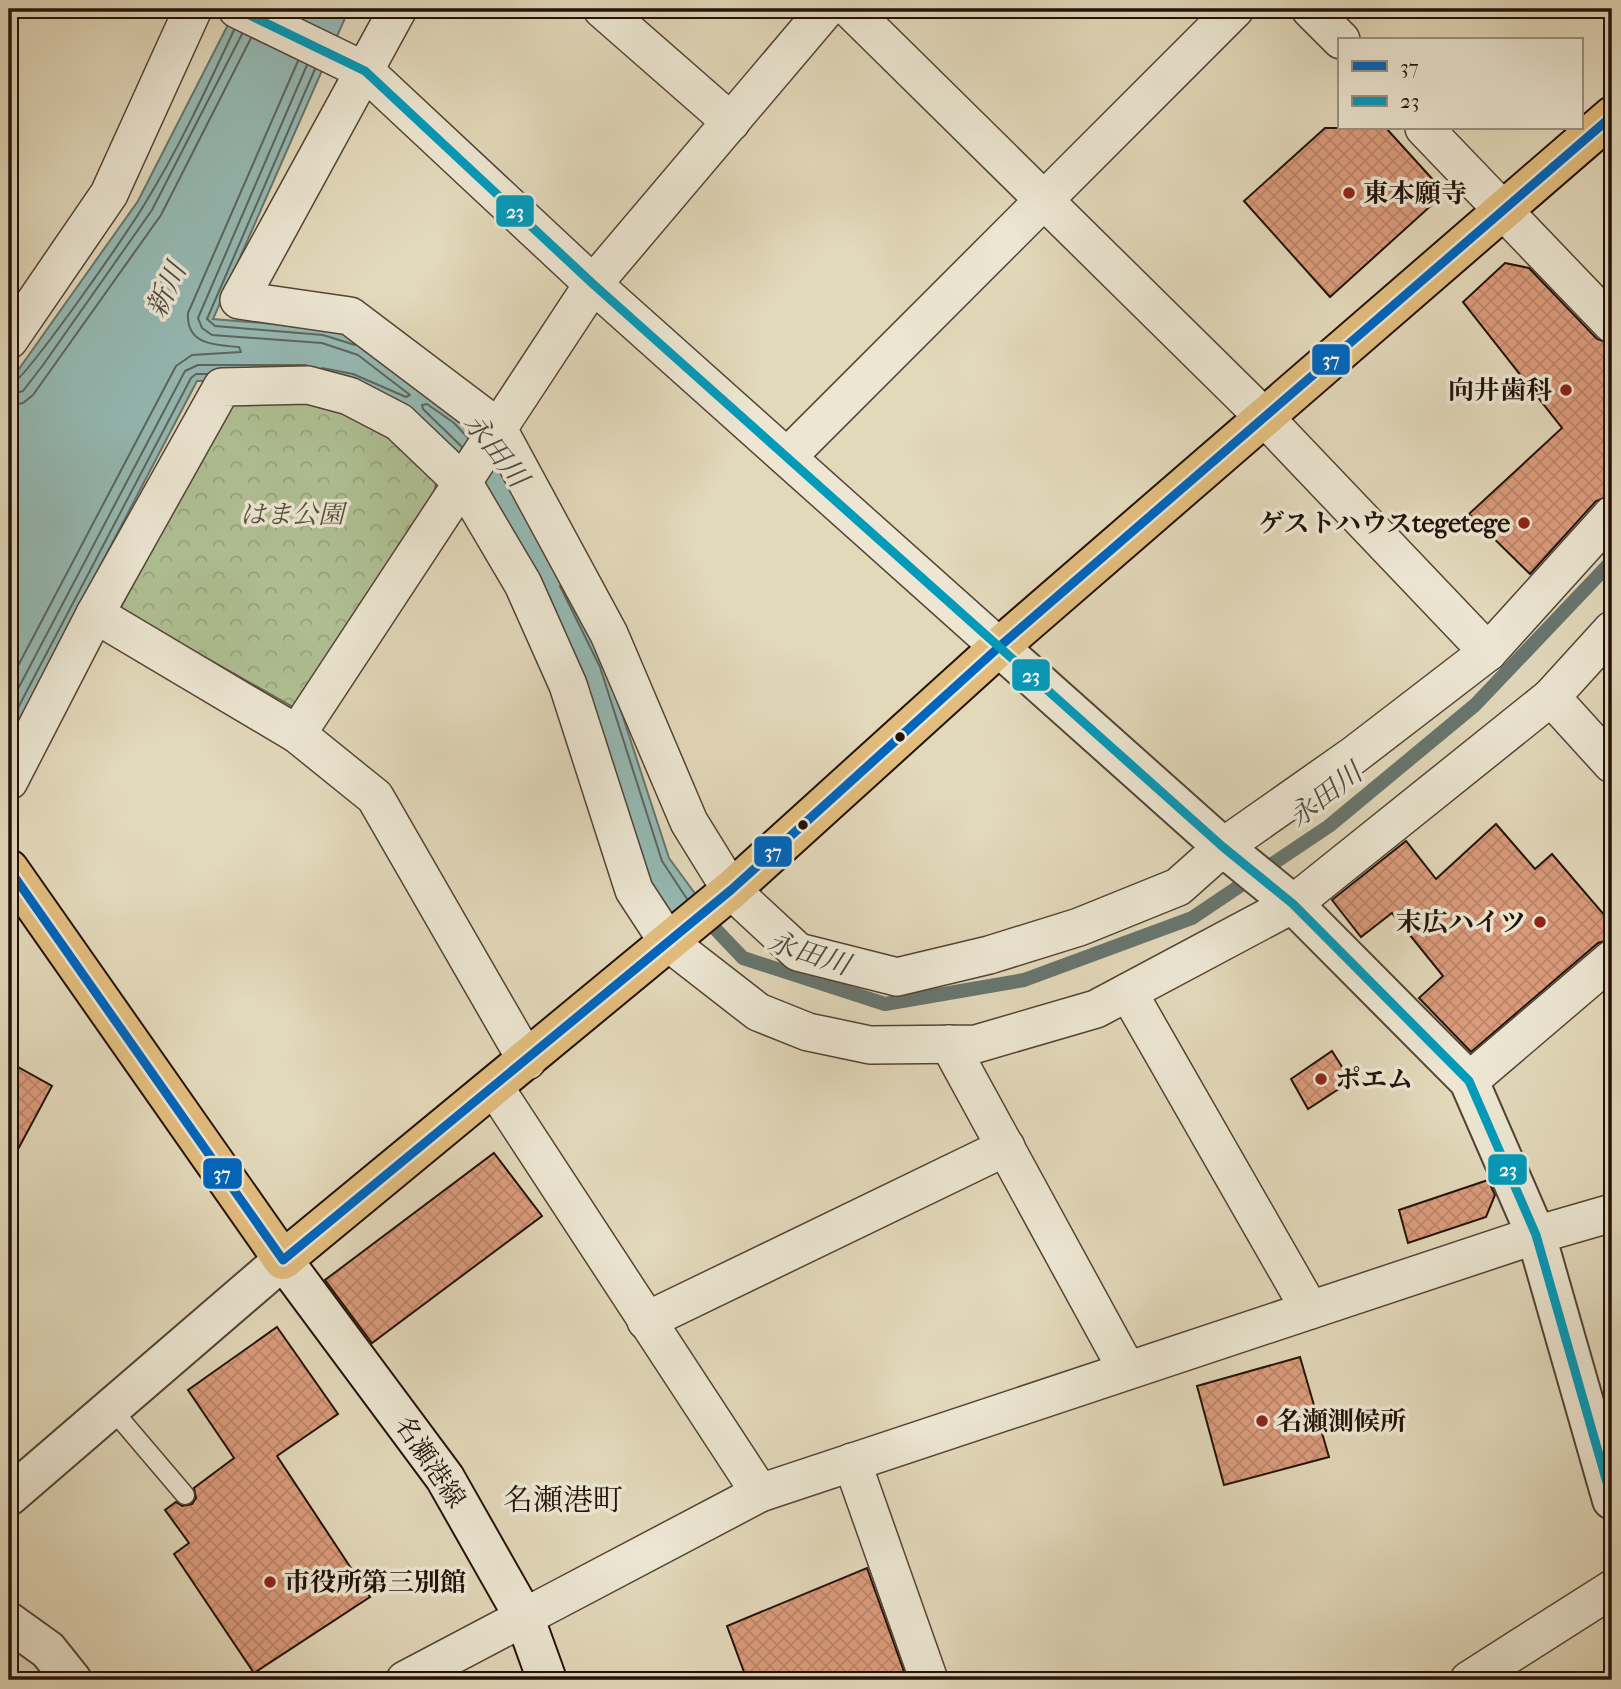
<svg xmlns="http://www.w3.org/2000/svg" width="1621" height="1689" font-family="'IM FELL French Canon','Noto Serif JP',serif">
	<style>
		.park { fill: url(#park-crowns); stroke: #69694e; stroke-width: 2 }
		.water { fill: #95b9b3; stroke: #67766f; stroke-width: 2 }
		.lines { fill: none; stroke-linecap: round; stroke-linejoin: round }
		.shore { stroke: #5c665e; stroke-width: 2 }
		.stream { stroke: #67766f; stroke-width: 14 }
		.building { fill: url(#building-cross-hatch); stroke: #23120a; stroke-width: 2 }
		.service-casing { stroke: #534436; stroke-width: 21 }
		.minor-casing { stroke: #534436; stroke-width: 40 }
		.tertiary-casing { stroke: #534436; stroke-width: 42 }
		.secondary-casing { stroke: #23120a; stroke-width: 42 }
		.primary-casing { stroke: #23120a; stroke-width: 42 }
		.service { stroke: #ece6d2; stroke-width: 18 }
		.minor { stroke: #ece6d2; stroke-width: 37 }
		.tertiary { stroke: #ece6d2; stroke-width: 38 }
		.secondary { stroke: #ece6d2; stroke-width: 38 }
		.primary { stroke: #e1bc7d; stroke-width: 38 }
		.bus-1-casing { stroke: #ece6d2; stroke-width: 14 }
		.bus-2-casing { stroke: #ece6d2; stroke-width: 14 }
		.bus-1 { stroke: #0065bd; stroke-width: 9 }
		.bus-2 { stroke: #049aba; stroke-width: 9 }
		.poi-dot { fill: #8f2418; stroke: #ece6d2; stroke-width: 2.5 }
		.bus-dot { fill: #23120a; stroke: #ece6d2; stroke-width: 2.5 }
		.labels { text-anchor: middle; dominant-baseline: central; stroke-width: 7; stroke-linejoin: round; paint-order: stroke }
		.poi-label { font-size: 26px; font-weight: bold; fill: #23120a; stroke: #ece6d2; text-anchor: start }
		.park-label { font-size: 26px; font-style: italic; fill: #544f3a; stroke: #ece6d2 }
		.street-label { font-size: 26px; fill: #23120a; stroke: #ece6d2 }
		.water-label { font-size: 28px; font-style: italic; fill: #4b4c45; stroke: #ece6d2 }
		.quarter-label { font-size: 30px; fill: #23120a; stroke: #ece6d2 }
		.line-badge { stroke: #ece6d2; stroke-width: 2.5 }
		.badge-label { font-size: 19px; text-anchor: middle; font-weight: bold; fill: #fff }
	</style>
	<defs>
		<pattern id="park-crowns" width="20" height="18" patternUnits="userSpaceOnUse" patternTransform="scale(1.75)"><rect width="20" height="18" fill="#afc093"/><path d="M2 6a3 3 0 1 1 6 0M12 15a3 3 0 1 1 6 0" fill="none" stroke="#96a47d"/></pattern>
		<pattern id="building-cross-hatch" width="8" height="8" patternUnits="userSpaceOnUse" patternTransform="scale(1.75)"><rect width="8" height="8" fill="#db9c7c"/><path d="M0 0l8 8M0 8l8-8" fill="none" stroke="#bc856a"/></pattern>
	</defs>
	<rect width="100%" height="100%" fill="#e2d8ba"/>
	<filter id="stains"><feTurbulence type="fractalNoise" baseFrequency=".00286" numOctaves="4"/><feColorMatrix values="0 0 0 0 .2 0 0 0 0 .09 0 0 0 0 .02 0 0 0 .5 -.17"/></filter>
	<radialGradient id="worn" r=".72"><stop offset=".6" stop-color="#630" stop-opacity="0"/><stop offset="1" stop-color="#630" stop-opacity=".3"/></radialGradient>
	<polygon class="park" points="299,396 390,428 439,467 434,495 293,707 120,609 227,405"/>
	<polygon class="water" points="236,9 349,9 213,319 325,328 365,341 501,453 606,665 669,858 699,899 667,925 480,492 303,380 197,381 9,740 9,383 138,201"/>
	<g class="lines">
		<g class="shore">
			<polyline points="307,65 198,318 202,328 212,335 322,343 358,355 410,395 406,397 353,374 322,368"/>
			<polyline points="315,69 207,319 215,326 323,335 355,345"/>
			<path d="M9 386C22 385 131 228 144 205 178 150 207 88 234 30"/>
			<polyline points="9,395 23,391 43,365 152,210 242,34"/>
			<polyline points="9,406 23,403 33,395 161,215 251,38"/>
			<polyline points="462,447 423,409 422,405 427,404 454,423 468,438"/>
			<polyline points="560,586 600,667 662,861 687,899"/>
			<path d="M9 683 176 366 192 355 241 352 239 347C215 345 186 345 188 313L298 61"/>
			<polyline points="9,706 185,371 198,365 306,365"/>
			<polyline points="9,725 191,378 196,374 208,374"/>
		</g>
		<polyline class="stream" points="703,916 743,958 885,1004 1024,980 1192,918 1329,826 1475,705 1612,561"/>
	</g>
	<g class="building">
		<polygon points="1325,128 1386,128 1445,193 1330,297 1244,201"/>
		<polygon points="1505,263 1529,268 1597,339 1612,344 1612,495 1596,501 1530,574 1469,514 1562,428 1463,302"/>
		<polygon points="1496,824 1535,869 1552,854 1612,924 1612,939 1598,943 1471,1052 1419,998 1443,976 1392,913 1361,937 1332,900 1406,841 1436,879"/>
		<polygon points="1332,1051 1351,1081 1308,1109 1291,1079"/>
		<polygon points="9,1062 52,1086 9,1166"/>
		<polygon points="494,1153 542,1216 372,1343 325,1280"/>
		<polygon points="1488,1180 1495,1195 1486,1217 1408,1243 1399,1210"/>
		<polygon points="277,1327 338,1414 277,1456 370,1597 254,1673 174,1554 189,1543 165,1510 176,1502 182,1506 192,1504 196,1498 194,1488 234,1458 188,1390"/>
		<polygon points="1300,1357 1329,1457 1224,1485 1197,1386"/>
		<polygon points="867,1568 907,1680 747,1680 727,1626"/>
	</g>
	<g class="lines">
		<g class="service-casing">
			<polyline id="service" points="111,1408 185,1495"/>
		</g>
		<g class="minor-casing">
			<g id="minor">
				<polyline points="237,9 365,71 593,284 999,647"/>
				<polyline points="398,9 239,300 350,316 497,427 609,634 689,822 731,890 798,952 897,977 989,955 1079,927 1178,887 1223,847 1354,755 1488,652 1612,515"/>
				<polyline points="602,9 731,122"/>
				<polyline points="850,9 1266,419 1488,652"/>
				<polyline points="1310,9 1341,40"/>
				<polyline points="1424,128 1612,324"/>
				<polyline points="9,340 109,194 193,9"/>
				<polyline points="787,457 1235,9"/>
				<polyline points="95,614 297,734 375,797 527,1061"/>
				<polyline points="1551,697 1612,764"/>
				<polyline points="297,734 593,284 826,9"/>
				<polyline points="9,781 95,614 222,387 308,385 349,396 399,422 464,484 523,584 568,685 634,890 668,942 758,1012 808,1032 870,1045 976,1044 1096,1009 1293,904 1551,697 1612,630"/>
				<polyline points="1128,992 1310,1310"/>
				<polyline points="949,1044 1127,1370"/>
				<polyline points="1469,1081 1612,959"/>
				<polyline points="495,1088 760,1493"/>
				<polyline points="646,1321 1006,1147"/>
				<polyline points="852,1462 929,1680"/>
				<polyline points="405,1680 760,1493 1536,1235 1612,1213"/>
				<polyline points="1469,1680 1612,1589"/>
			</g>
		</g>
		<g class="tertiary-casing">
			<g id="tertiary">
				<polyline points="999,647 1223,847 1293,904 1469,1081 1536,1235 1612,1500"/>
				<polyline points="9,1496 283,1260"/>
				<polyline points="9,1622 48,1650 72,1680"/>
			</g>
		</g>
		<g class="secondary-casing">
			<polyline id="secondary" points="283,1260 445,1478 525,1619 547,1680"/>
		</g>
		<g class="primary-casing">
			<polyline id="primary" points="9,869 283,1260 731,890 999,647 1612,116"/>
		</g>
		<use href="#service" class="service"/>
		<use href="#minor" class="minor"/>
		<use href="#tertiary" class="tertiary"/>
		<use href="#secondary" class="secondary"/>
		<use href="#primary" class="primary"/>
		<g class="bus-1-casing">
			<polyline id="bus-1" points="9,869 283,1260 731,890 999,647 1612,116"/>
		</g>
		<g class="bus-2-casing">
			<polyline id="bus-2" points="237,9 365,71 593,284 1223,847 1293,904 1469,1081 1536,1235 1612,1500"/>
		</g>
		<use href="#bus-1" class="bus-1"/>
		<use href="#bus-2" class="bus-2"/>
	</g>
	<g class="poi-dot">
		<circle cx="1349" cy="193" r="7"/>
		<circle cx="1566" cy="390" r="7"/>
		<circle cx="1524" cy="523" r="7"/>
		<circle cx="1540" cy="922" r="7"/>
		<circle cx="1321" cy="1079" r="7"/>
		<circle cx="1262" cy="1421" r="7"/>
		<circle cx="270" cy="1582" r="7"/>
	</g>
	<g class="bus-dot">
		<circle cx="900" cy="737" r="6"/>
		<circle cx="803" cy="825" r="6"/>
	</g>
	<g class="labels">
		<g class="poi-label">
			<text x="1363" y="193">東本願寺</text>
			<text x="1552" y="390" text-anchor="end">向井歯科</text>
			<text x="1510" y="523" text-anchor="end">ゲストハウスtegetege</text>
			<text x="1526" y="922" text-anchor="end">末広ハイツ</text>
			<text x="1335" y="1079">ポエム</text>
			<text x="1276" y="1421">名瀬測候所</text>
			<text x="284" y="1582">市役所第三別館</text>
		</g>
		<g class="park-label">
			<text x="292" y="514">はま公園</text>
		</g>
		<g class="street-label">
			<text transform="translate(430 1462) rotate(56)">名瀬港線</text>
		</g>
		<g class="water-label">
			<text transform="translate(166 290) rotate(-65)">新川</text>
			<text transform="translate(496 450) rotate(52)">永田川</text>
			<text transform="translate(1325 795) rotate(-38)">永田川</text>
			<text transform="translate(809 953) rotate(18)">永田川</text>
		</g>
		<g class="quarter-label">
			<text x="563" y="1500">名瀬港町</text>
		</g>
	</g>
	<g class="line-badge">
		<rect x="495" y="194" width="40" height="34" rx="7" fill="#049aba"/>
		<rect x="1311" y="343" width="40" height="33" rx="7" fill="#0065bd"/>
		<rect x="1011" y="658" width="40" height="34" rx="7" fill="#049aba"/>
		<rect x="753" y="835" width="40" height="33" rx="7" fill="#0065bd"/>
		<rect x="1487" y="1153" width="41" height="33" rx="7" fill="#049aba"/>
		<rect x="202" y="1157" width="41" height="33" rx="7" fill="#0065bd"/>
	</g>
	<g class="badge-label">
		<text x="515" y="218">23</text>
		<text x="1331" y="366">37</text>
		<text x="1031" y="682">23</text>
		<text x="773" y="858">37</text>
		<text x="1508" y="1176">23</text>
		<text x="222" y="1180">37</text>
	</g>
	<rect width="1621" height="1689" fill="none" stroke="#e2d8ba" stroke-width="35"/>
	<rect x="10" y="10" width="1600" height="1668" fill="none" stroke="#23120a" stroke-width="3.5"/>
	<rect x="18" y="18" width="1586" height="1654" fill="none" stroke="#23120a" stroke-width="2"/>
	<rect x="1338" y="38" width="245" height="91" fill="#ece6d2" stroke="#9c9182" stroke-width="2"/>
	<rect x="1352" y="61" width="35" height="10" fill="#0065bd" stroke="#9c9182" stroke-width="2"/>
	<text x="1400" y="74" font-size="21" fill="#23120a">37</text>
	<rect x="1352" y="96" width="35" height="10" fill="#049aba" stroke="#9c9182" stroke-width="2"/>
	<text x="1400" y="108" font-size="21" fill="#23120a">23</text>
	<rect width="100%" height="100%" filter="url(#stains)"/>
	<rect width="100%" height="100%" fill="url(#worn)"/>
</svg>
